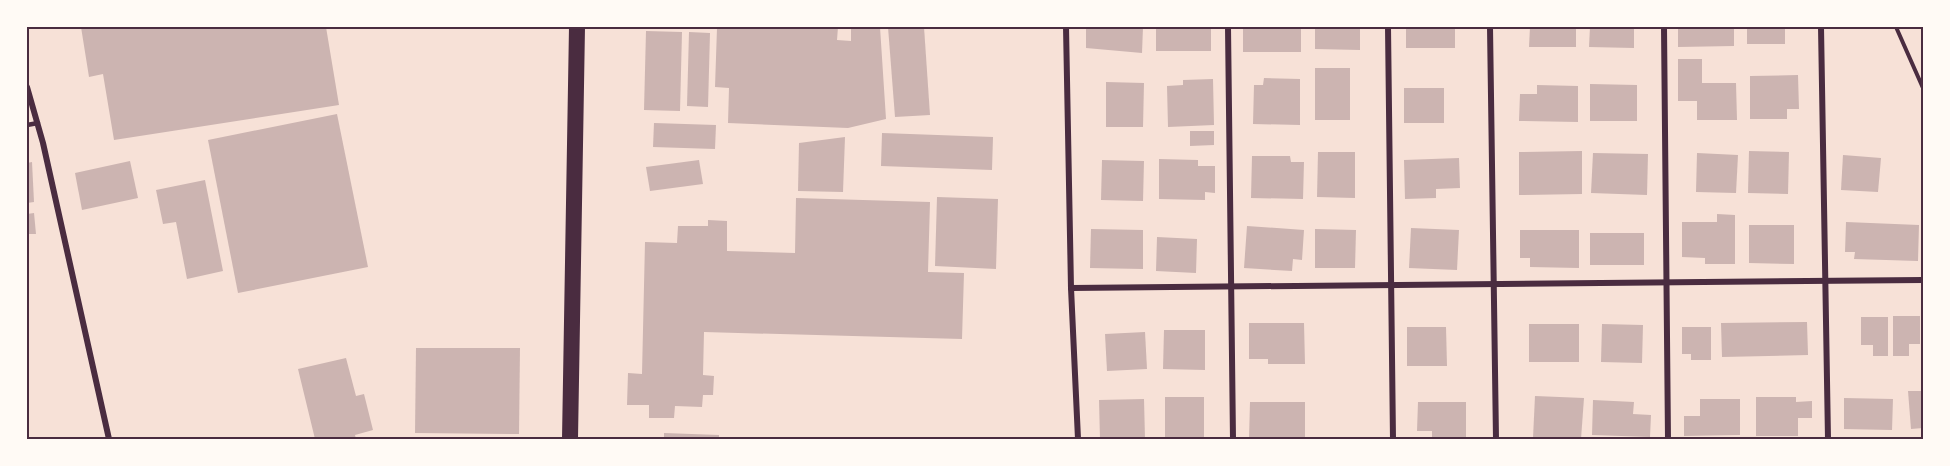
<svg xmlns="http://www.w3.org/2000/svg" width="1950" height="466" font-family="Quicksand,sans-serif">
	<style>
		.building { fill: #ccb4b1 }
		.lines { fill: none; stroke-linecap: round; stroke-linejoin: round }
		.path { stroke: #4a2c40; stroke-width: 4 }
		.service { stroke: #4a2c40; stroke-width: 4.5 }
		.minor { stroke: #4a2c40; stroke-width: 6 }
		.trunk { stroke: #4a2c40; stroke-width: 16 }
		.neatline { fill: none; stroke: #4a2c40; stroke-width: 2 }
	</style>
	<rect width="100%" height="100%" fill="#f7e1d7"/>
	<g class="building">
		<polygon points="81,27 326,27 339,105 114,140 103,74 89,77"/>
		<polygon points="728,27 838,27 837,40 851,41 851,27 880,27 886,119 848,128 728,123 729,88 715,87 717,28"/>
		<polygon points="888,27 924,27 930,115 895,117"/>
		<polygon points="1086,27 1143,27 1142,53 1086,48"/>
		<rect x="1156" y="27" width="55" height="24"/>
		<rect x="1243" y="27" width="58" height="25"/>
		<polygon points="1315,27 1360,27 1360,50 1315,49"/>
		<rect x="1406" y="27" width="49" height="21"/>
		<polygon points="1530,27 1576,27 1576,47 1529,47"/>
		<polygon points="1590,27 1634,27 1634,48 1589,47"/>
		<polygon points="1678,27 1734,27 1734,46 1678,47"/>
		<rect x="1747" y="27" width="38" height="17"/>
		<polygon points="646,31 682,32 680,111 644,110"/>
		<polygon points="689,32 710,33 708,107 687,106"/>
		<polygon points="1678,59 1702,59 1702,83 1736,83 1737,120 1697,120 1697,101 1678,101"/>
		<rect x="1315" y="68" width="35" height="52"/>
		<polygon points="1798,75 1799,109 1787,109 1787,119 1750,119 1750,76"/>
		<polygon points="1264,78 1300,79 1300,125 1253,124 1254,85 1263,85"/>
		<polygon points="1213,79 1214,125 1168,127 1167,86 1183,85 1183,80"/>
		<polygon points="1106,82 1144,83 1143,127 1106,127"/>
		<polygon points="1590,84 1637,85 1637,121 1590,121"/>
		<polygon points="1537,85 1578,86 1578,122 1519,121 1520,94 1537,94"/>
		<rect x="1404" y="88" width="40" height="35"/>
		<polygon points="337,114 368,267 238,293 208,140"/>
		<polygon points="654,123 716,125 715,149 653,147"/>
		<polygon points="1190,131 1214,131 1214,145 1190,146"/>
		<polygon points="882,133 993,137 992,170 881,166"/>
		<polygon points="845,137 843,192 798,191 799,143"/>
		<polygon points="1582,151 1582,194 1519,195 1519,152"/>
		<polygon points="1749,151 1789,152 1788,194 1748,193"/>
		<polygon points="1318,152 1355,152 1355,198 1317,197"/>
		<polygon points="1593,153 1648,154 1647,195 1591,193"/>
		<polygon points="1697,153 1738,155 1736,193 1696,192"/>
		<polygon points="1843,155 1881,158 1878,192 1841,190"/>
		<polygon points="1252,156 1290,156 1291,162 1304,162 1303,199 1251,198"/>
		<polygon points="1459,158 1460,188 1436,189 1436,198 1405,199 1404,160"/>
		<polygon points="1159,159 1198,160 1198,166 1215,166 1215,193 1205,192 1205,200 1159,199"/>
		<polygon points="699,160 703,184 650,191 646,167"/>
		<polygon points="1102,160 1144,161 1143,201 1101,200"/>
		<polygon points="130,161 138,198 82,210 75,173"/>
		<polygon points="32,162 34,202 27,203 27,163"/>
		<polygon points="205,180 223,271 187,279 176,222 163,224 156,190"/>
		<polygon points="937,197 998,199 996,269 935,266"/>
		<polygon points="796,198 930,202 928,272 964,273 962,339 704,332 703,375 714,376 713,395 703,395 702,407 675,406 674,418 649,418 649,405 627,405 628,373 642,374 645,242 677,243 678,226 708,226 708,220 727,221 727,251 795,253"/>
		<polygon points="34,213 36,234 27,234 27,214"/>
		<polygon points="1717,214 1735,215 1735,264 1705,264 1705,258 1682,257 1682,222 1717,222"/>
		<polygon points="1846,222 1919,225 1918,261 1854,259 1855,252 1845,252"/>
		<polygon points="1749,225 1794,225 1794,264 1749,263"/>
		<polygon points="1247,226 1304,230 1302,260 1293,259 1292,271 1244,268"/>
		<polygon points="1411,228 1459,230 1457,270 1409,268"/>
		<polygon points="1091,229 1143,230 1143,269 1090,268"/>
		<polygon points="1315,229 1356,230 1355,268 1315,268"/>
		<polygon points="1520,230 1579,230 1579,268 1530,267 1530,258 1520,258"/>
		<rect x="1590" y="233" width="54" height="32"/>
		<polygon points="1157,237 1197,239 1196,273 1156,271"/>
		<polygon points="1893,316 1920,316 1920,344 1909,344 1909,356 1893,356"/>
		<polygon points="1861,317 1888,317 1888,356 1873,356 1873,345 1861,345"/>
		<polygon points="1807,322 1808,355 1722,357 1721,323"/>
		<polygon points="1249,323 1304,323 1305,364 1268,364 1268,359 1249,359"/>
		<rect x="1529" y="324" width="50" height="38"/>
		<polygon points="1602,324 1643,325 1642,363 1601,362"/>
		<polygon points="1407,327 1446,327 1447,366 1407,366"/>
		<polygon points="1682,327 1711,327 1711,360 1691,360 1691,354 1682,354"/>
		<polygon points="1164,330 1205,330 1205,370 1163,369"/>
		<polygon points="1145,332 1147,369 1107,371 1105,334"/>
		<polygon points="416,348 520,348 519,434 415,433"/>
		<polygon points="346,358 356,396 364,394 373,430 355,435 356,439 315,439 298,369"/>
		<polygon points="1908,391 1923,391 1923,428 1911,429"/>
		<polygon points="1535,396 1584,398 1581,439 1533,438"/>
		<polygon points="1165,397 1204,397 1204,438 1165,439"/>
		<polygon points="1756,397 1796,397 1796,402 1812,401 1812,418 1798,418 1798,436 1756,436"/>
		<polygon points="1844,398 1893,399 1892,430 1844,429"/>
		<polygon points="1144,399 1145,439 1100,439 1099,400"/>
		<polygon points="1700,399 1740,399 1740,435 1684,436 1684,416 1700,416"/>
		<polygon points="1593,400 1634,402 1633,414 1651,415 1650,437 1592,435"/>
		<polygon points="1250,402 1305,402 1305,439 1249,439"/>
		<polygon points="1418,402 1466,402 1466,439 1432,439 1432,431 1417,431"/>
		<polygon points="664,433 719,435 719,439 664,439"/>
	</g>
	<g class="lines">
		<polyline class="path" points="1896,27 1923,88"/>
		<polyline class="service" points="27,125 38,123"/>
		<g class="minor">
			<polyline points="1066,27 1071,288 1078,439"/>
			<polyline points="1228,27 1233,439"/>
			<polyline points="1388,27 1393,439"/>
			<polyline points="1490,27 1496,439"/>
			<polyline points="1664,27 1668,439"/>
			<polyline points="1821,27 1828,439"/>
			<polyline points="27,87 43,143 109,439"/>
			<polyline points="1071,288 1923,280"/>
		</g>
		<polyline class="trunk" points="570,439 577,27"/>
	</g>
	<rect width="1950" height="466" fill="none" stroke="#fffaf5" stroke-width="57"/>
	<rect x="28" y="28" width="1894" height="410" class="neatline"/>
</svg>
